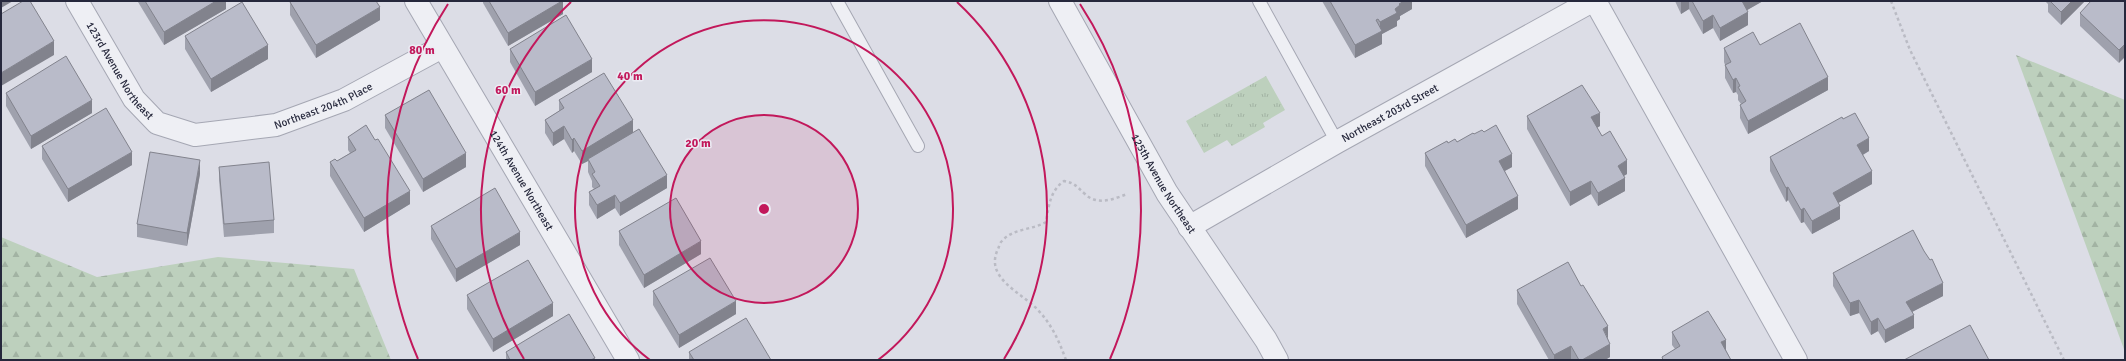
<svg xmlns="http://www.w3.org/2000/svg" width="2126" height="361" font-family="Signika,sans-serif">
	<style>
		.forest { fill: url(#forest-firs) }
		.park { fill: url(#park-tufts) }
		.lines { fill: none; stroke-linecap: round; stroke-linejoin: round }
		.service-casing { stroke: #a5a7b3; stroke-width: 14 }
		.minor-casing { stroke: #a5a7b3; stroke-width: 24 }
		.path { stroke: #babbc4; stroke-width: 2.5; stroke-dasharray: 3 3; stroke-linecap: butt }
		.service { stroke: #eeeff4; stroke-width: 12 }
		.minor { stroke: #eeeff4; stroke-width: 22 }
		.wall { fill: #9fa1ad }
		.shaded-wall { fill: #82838d }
		.building { fill: #b9bbc9; stroke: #82838d }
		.ring { fill: none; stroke: #c2185b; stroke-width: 2 }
		.labels { text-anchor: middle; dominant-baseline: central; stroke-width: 3; stroke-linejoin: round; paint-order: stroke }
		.street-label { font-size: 11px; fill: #26283c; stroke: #ebecf4 }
		.centre { fill: #c2185b; stroke: #ebecf4; stroke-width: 2 }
		.ring-label { font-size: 12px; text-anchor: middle; font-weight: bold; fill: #c2185b; stroke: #ebecf4; stroke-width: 3; stroke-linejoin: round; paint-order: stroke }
	</style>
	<defs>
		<pattern id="forest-firs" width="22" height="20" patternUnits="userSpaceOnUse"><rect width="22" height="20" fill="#bdd0bd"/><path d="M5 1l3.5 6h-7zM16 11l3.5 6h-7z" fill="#a2b3a3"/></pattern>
		<pattern id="park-tufts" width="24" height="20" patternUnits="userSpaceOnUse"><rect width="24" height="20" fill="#bdd0bd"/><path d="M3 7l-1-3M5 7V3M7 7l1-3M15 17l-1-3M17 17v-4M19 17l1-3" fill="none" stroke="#a2b3a3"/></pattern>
	</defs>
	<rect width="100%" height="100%" fill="#dcdde6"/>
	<g class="forest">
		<polygon points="2016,55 2125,100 2125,352"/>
		<polygon points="1,237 97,277 218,257 354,269 391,360 1,360"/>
	</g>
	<polygon class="park" points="1266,76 1285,110 1263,123 1265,127 1232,146 1227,140 1204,153 1186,121"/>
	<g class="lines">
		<g class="service-casing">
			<g id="service">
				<polyline points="837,1 918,146"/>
				<polyline points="1259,1 1337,142"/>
			</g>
		</g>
		<g class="minor-casing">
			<g id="minor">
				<path id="s1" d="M77 1 134 99 157 123 195 135 276 125 344 100 442 47"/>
				<path id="s2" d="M416 1 628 360"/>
				<path id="s3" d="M1060 1 1167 193 1266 340 1277 360"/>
				<polyline points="1595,1 1796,360"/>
				<path id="s4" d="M1189 227 1337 142 1592 1"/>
			</g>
		</g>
		<g class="path">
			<polyline points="1891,1 1910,50 2064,360"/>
			<path d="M1066 360C1059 341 1052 325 1038 310 1021 292 984 278 998 249 999 247 1000 242 1002 241 1013 228 1033 230 1046 222 1049 205 1050 191 1064 181 1075 183 1077 187 1085 194 1097 206 1114 199 1127 194"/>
		</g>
		<use href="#service" class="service"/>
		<use href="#minor" class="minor"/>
	</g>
	<g class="wall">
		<polygon points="138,1 226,1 226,9 164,45 138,2"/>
		<polygon points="483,1 563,1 563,14 508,46 483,3"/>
		<polygon points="1322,1 1412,1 1412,9 1400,16 1400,19 1397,21 1397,26 1382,34 1382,44 1355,58"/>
		<polygon points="1675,1 1763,1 1747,10 1748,25 1720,41 1713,28 1703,34 1689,9 1681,14"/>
		<polygon points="2045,1 2085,1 2061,25 2048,12 2048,4"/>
		<polygon points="2125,1 2119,63 2080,26 2080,13"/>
		<polygon points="290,2 380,20 316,58 290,15"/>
		<polygon points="185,36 268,59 211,92 185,49"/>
		<polygon points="1760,45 1828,90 1748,134 1740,118 1740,105 1741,104 1738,100 1738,95 1736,92 1733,93 1725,78 1725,65 1724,62 1724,48"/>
		<polygon points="510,49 592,72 535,106 510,62"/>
		<polygon points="6,93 92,113 31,149 6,106"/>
		<polygon points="559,100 633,132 667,188 620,216 615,208 597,219 589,205 589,192 594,189 592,187 592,181 588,172 588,161 582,164 574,151 572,153 564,139 553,146 545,133 545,120 559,111"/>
		<polygon points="385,115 466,167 423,192 385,128"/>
		<polygon points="1527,116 1600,126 1597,128 1602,136 1627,174 1624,176 1625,191 1598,206 1591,194 1570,206 1527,129"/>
		<polygon points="1474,134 1512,167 1505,171 1518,209 1466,238 1425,166 1425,153 1448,143 1457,142"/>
		<polygon points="348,137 410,204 364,232 330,176 330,162 337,161 350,153 348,150"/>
		<polygon points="42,146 132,165 68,202 42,159"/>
		<polygon points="1869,151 1863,155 1872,184 1838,203 1840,219 1812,234 1804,222 1801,223 1788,200 1786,202 1770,171 1770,157"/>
		<polygon points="219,167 274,220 274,233 224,237 219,180"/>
		<polygon points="200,174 187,246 137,237 137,224"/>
		<polygon points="431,226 520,245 456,282 431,239"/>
		<polygon points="619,231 701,254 644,288 619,245"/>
		<polygon points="1924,251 1943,296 1912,312 1914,328 1885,343 1878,331 1871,335 1859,313 1850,316 1833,286 1833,273"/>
		<polygon points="1517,290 1608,338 1610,357 1605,360 1571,360 1571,359 1569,360 1549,360 1517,304"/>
		<polygon points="653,291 736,314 679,348 653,305"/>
		<polygon points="467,295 553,316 493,352 467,309"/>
		<polygon points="1672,332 1726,350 1731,360 1662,360 1662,357 1675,349 1672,345"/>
		<polygon points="506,352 595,360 506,360"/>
		<polygon points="689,352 771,360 689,360"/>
	</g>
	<g class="shaded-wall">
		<polygon points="1,1 13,1 1,8"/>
		<polygon points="216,1 226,1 226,9 164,45 164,32"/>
		<polygon points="562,1 563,1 563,14 508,46 508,33"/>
		<polygon points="1404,1 1412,1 1412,9 1400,16 1400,19 1397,21 1397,26 1382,34 1382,44 1355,58 1355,45 1380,32 1380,22 1395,9 1399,4"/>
		<polygon points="1681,1 1689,1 1689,9 1681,14"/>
		<polygon points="1742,1 1763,1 1742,13"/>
		<polygon points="2072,1 2085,1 2061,25 2061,12"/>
		<polygon points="380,7 380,20 316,58 316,45"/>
		<polygon points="1748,12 1748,25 1720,41 1720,28"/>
		<polygon points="1713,15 1713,28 1703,34 1703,21"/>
		<polygon points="54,41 54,55 1,86 1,73"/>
		<polygon points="2125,44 2125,57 2119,63 2119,50"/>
		<polygon points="268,45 268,59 211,92 211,79"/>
		<polygon points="592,59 592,72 535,106 535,92"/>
		<polygon points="1828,77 1828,90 1748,134 1748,121"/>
		<polygon points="1736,78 1736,92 1733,93 1733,80"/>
		<polygon points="92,100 92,113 31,149 31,136"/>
		<polygon points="1600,113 1600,126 1591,131 1591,117"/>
		<polygon points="633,120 633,133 588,159 588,161 582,164 582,151"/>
		<polygon points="564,126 564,139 553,146 553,133"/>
		<polygon points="574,138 574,151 572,153 572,140"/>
		<polygon points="1869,138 1869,151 1857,158 1857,145"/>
		<polygon points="132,152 132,165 68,202 68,189"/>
		<polygon points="466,153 466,167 423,192 423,179"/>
		<polygon points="1512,154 1512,167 1499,174 1499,161"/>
		<polygon points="200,160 200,174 187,246 187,233"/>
		<polygon points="1627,160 1627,174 1618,179 1618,166"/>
		<polygon points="1872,171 1872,184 1833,206 1833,193"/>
		<polygon points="667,175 667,188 620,216 620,203"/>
		<polygon points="1625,178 1625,191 1598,206 1598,193"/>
		<polygon points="1591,181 1591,194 1570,206 1570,192"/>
		<polygon points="1788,187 1788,200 1786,202 1786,188"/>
		<polygon points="410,191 410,204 364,232 364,218"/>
		<polygon points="615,195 615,208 597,219 597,205"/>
		<polygon points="1518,196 1518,209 1466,238 1466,225"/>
		<polygon points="1840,206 1840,219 1812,234 1812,221"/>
		<polygon points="1804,208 1804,222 1801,223 1801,210"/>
		<polygon points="520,232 520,245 456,282 456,269"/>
		<polygon points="701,241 701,254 644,288 644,275"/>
		<polygon points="1943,283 1943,296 1906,315 1906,302"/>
		<polygon points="1859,300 1859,313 1850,316 1850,303"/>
		<polygon points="736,301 736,314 679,348 679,335"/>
		<polygon points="553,303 553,316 493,352 493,339"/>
		<polygon points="1914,315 1914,328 1885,343 1885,330"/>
		<polygon points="1878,318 1878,331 1871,335 1871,322"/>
		<polygon points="1608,326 1608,339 1603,329"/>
		<polygon points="1726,340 1726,353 1721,342"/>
		<polygon points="1610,344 1610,357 1605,360 1582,360"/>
		<polygon points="1571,346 1571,359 1569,360 1554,360 1554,355"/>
	</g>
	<g class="building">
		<polygon points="23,1 30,1 54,41 1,73 1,14"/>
		<polygon points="145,1 216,1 164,32"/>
		<polygon points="292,1 376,1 380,7 316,45 290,2"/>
		<polygon points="489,1 562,1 508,33"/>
		<polygon points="1330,1 1404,1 1399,4 1400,5 1395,9 1397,13 1380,22 1378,19 1376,20 1382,31 1355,45"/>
		<polygon points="1692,1 1742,1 1748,12 1720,28 1713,15 1703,21"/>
		<polygon points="2050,1 2072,1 2061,12"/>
		<polygon points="2091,1 2125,1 2125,44 2119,50 2080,13"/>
		<polygon points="242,2 268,45 211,79 185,36"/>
		<polygon points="566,15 592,59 535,92 510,49"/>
		<polygon points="1800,23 1828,77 1748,121 1740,105 1746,101 1738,87 1740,86 1736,78 1733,80 1725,65 1731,62 1724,48 1753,32 1760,45"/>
		<polygon points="66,56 92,100 31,136 6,93"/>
		<polygon points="604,73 633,120 582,151 574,138 572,140 564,126 553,133 545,120 564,108 559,100"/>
		<polygon points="1582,85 1600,113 1591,117 1602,136 1610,131 1627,160 1618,166 1625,178 1598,193 1591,181 1570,192 1527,116"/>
		<polygon points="429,90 466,153 423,179 385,115"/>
		<polygon points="106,108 132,152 68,189 42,146"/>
		<polygon points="1855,113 1869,138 1857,145 1872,171 1833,193 1840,206 1812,221 1804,208 1801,210 1788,187 1786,188 1770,157 1842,117 1843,119"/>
		<polygon points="366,125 375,140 378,139 410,191 364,218 330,162 335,159 337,161 356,150 348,137"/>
		<polygon points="1496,125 1512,154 1499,161 1518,196 1466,225 1425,153 1447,141 1448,143 1455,139 1457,142 1473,133 1474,134 1482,130 1484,132"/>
		<polygon points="639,129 667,175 620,203 615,195 597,205 589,192 600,186 592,174 595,172 588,159"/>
		<polygon points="150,152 200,160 187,233 137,224"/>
		<polygon points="269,162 274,220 224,224 219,167"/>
		<polygon points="495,188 520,232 456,269 431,226"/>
		<polygon points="676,198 701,241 644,275 619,231"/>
		<polygon points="1913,230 1924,251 1930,260 1932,259 1943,283 1906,302 1914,315 1885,330 1878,318 1871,322 1859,300 1850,303 1833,273"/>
		<polygon points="710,258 736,301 679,335 653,291"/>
		<polygon points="528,260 553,303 493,339 467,295"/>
		<polygon points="1568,262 1581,286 1583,285 1608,326 1603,329 1610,344 1582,360 1579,360 1571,346 1554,355 1517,290"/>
		<polygon points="1708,311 1726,340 1721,342 1731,360 1663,360 1662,357 1680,346 1672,332"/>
		<polygon points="569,314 595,358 591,360 510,360 506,352"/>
		<polygon points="746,318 771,360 694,360 689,352"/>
		<polygon points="1970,325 1989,360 1904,360"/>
	</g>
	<circle cx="764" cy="209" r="94" fill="#c2185b" fill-opacity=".12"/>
	<g class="ring">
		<circle cx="764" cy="209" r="94"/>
		<path d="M650 360A189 189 0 1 1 878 360"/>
		<path d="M524 359A283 283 0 0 1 571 2M957 2A283 283 0 0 1 1004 359"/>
		<path d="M418 359A377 377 0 0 1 448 4M1080 4A377 377 0 0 1 1110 359"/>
	</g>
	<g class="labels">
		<g class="street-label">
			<text stroke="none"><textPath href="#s1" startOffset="82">123rd Avenue Northeast</textPath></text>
			<text stroke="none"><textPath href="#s1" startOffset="319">Northeast 204th Place</textPath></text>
			<text stroke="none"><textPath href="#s4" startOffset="231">Northeast 203rd Street</textPath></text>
			<text stroke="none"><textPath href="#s2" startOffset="208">124th Avenue Northeast</textPath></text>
			<text stroke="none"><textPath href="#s3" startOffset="210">125th Avenue Northeast</textPath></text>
		</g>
	</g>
	<circle cx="764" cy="209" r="6" class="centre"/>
	<g class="ring-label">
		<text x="422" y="54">80 m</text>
		<text x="630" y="80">40 m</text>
		<text x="508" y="94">60 m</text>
		<text x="698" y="147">20 m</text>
	</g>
	<rect width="2126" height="361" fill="none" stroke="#26283c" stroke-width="4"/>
</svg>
